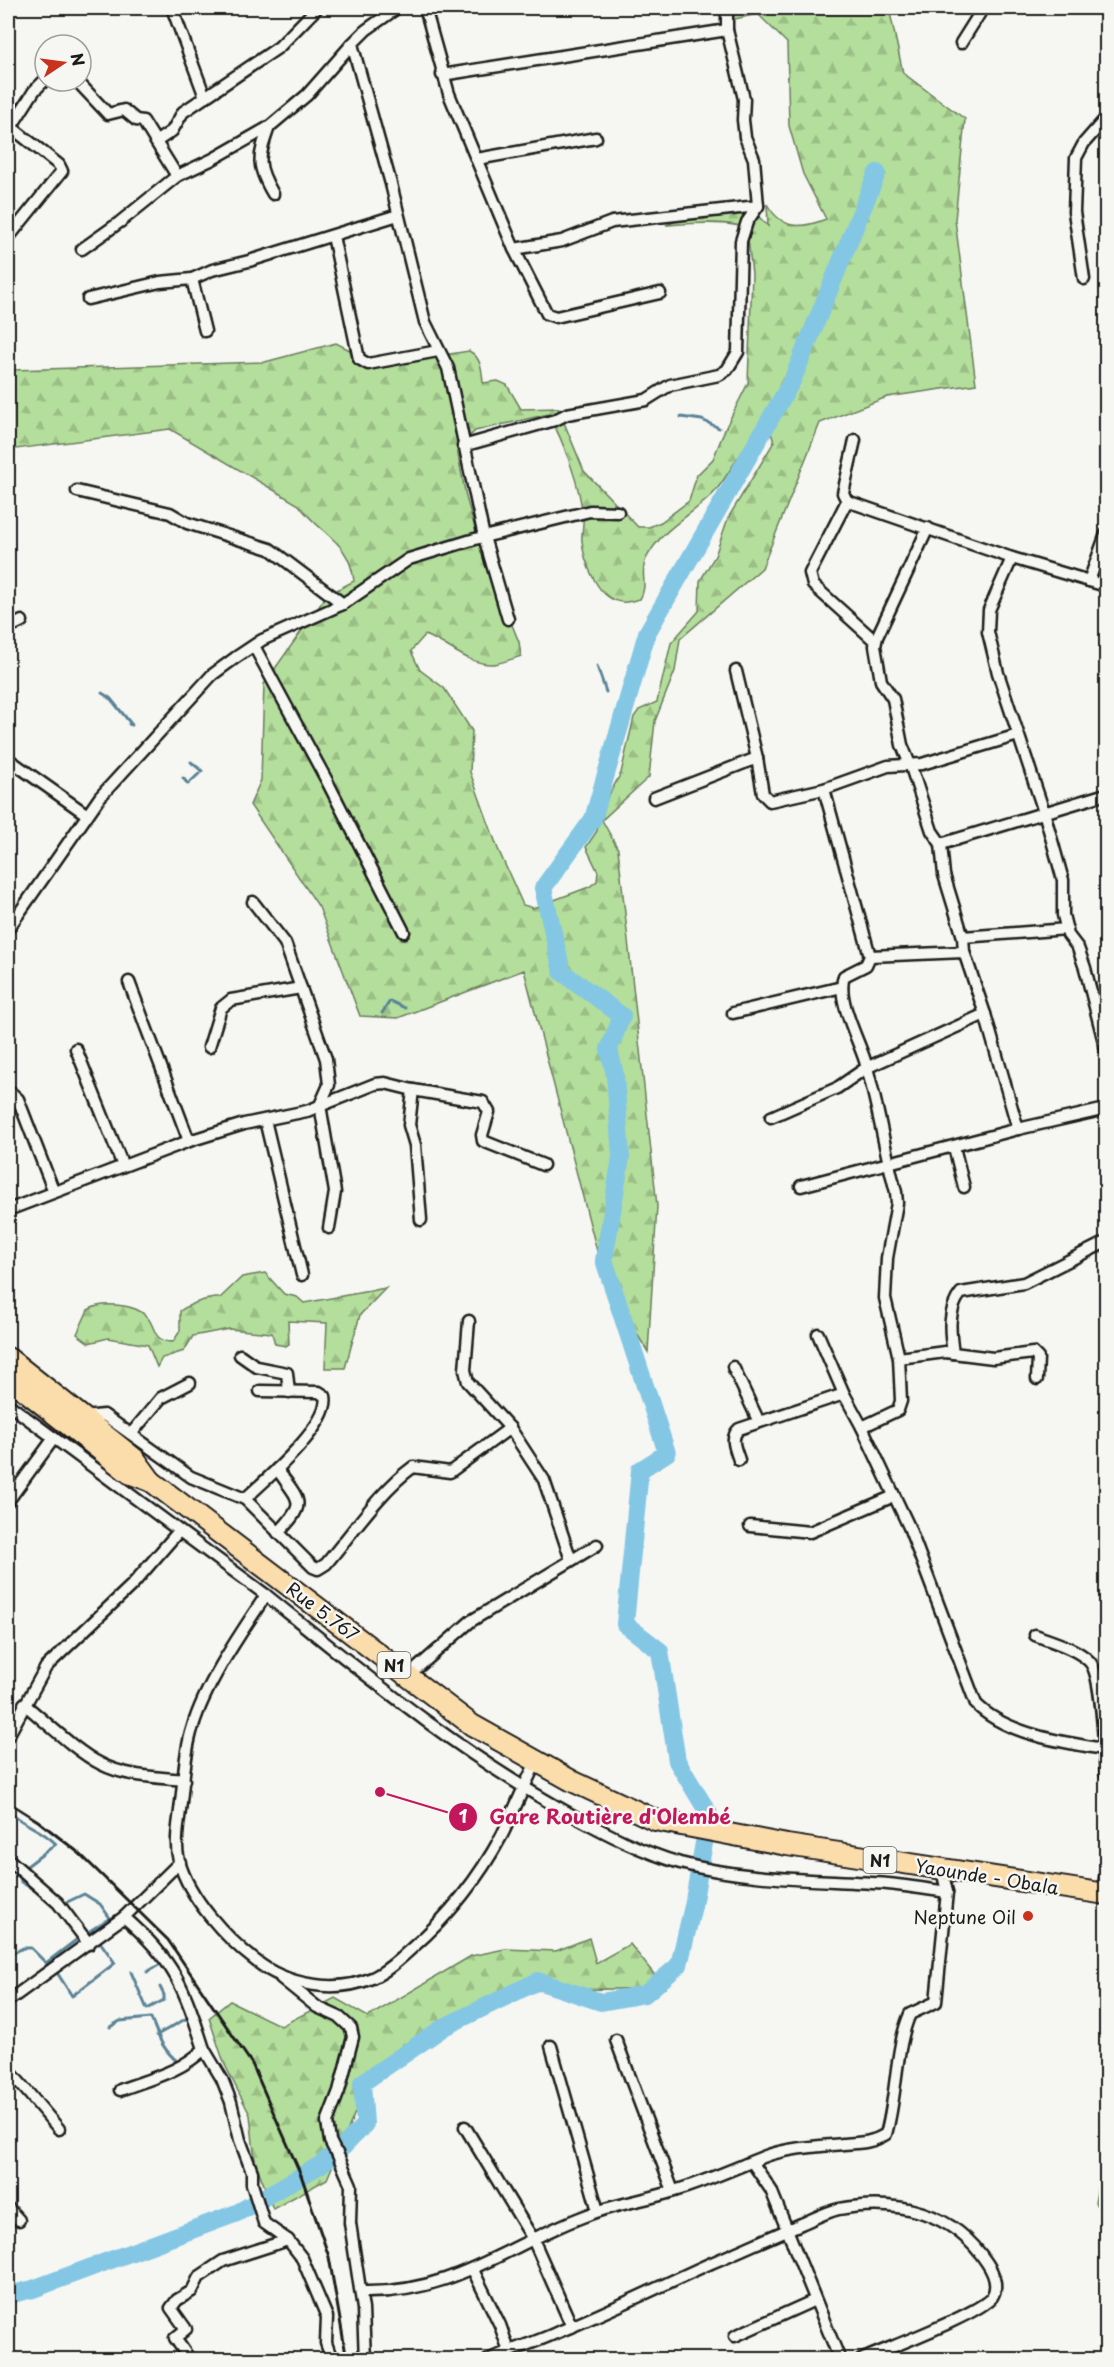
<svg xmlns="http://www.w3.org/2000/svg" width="1114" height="2367" font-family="'Playpen Sans',sans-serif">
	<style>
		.grass { fill: #b4de9b; stroke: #687d5c; stroke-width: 1.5 }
		.forest { fill: url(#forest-firs); stroke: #687d5c; stroke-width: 1.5; fill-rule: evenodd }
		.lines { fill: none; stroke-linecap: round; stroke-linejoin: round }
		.stream { stroke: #5a8395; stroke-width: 3 }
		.river { stroke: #84c7e5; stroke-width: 18 }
		.street-casing { stroke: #1c1c1c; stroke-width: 15 }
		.highway-casing { stroke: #1c1c1c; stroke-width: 24 }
		.street { stroke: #f6f6f2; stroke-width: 10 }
		.highway { stroke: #fbddab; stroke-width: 20 }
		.rail { stroke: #1c1c1c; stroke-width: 3 }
		.poi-dot { fill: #c8321e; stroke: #f6f6f2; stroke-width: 2 }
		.labels { text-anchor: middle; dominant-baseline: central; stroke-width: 5; stroke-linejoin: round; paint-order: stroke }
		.shield { fill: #f6f6f2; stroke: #5d5d5c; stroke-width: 1.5 }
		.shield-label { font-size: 16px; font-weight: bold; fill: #1c1c1c }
		.street-label { font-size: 18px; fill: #1c1c1c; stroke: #f6f6f2 }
		.poi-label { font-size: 18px; fill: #1c1c1c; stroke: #f6f6f2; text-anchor: end }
		.leader { fill: none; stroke: #c2185b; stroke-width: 2 }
		.callout-dot { fill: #c2185b; stroke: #f6f6f2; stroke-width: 2 }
		.mark-label { font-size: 18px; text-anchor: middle; font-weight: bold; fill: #fff }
		.callout-label { font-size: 20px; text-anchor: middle; font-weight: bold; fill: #c2185b; stroke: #f6f6f2; stroke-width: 5; stroke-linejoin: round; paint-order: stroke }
	</style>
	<defs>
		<pattern id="forest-firs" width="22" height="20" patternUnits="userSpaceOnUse" patternTransform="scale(1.5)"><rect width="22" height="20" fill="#b4de9b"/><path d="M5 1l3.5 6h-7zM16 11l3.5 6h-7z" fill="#9abe85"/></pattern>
	</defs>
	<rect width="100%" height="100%" fill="#f6f6f2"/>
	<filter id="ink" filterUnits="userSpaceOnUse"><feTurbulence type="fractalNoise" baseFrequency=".0167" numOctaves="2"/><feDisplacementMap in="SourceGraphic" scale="12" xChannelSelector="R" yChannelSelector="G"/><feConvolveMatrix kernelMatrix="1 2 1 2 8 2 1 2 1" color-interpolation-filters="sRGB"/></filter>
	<g filter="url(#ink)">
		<polygon class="grass" points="1106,2141 1106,2217 1095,2203"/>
		<g class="forest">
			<path d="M732 8H889L903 73 965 119 955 220 976 384 887 397 820 423 762 568 680 639 675 671 655 721 649 777 602 820 618 849 657 1206 648 1352 605 1282 524 970 398 1018 360 1016 319 907 250 805 261 780 264 684 327 595 354 581C349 539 321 536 299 505L170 429 8 450V372L13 370 265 362 336 343 380 365 469 351C481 357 482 370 483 383L498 381 507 385 521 409 558 408 584 471 638 527H649L661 522 689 501 697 475 713 459 726 427 748 383 752 274 747 230C737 219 682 224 666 225L685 218 720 216 746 205 761 211 759 217 768 226 767 204C782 230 801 229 826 219L803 174 789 126 787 43 758 14 730 20ZM548 414C563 439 581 488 583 518 584 525 581 533 582 541 584 561 597 600 622 602 627 603 634 600 640 599 649 584 639 574 646 559 661 529 689 517 712 495 732 474 740 440 771 433L774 442 728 518 715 556 700 581 699 611 671 643 657 702 639 710 634 717 621 773 600 811 597 831 586 847 598 872 597 881 589 887 533 908 523 905 498 849 470 772 472 731 444 688 420 670 411 651 425 635C448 643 467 665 493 664 502 663 512 659 521 656L519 642 481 549 466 497 457 449 475 431Z"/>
			<path d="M265 1273 284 1294 297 1297 304 1303 386 1288 360 1315 345 1368H325L327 1323 288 1321 289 1344 286 1346 275 1344 272 1333 229 1329 193 1336 184 1351 162 1358 157 1367 148 1345 108 1338 89 1343 77 1334 88 1310C102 1301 136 1304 147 1317 157 1328 151 1341 173 1342L180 1331V1311C190 1304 208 1297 220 1298L242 1277Z"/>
			<polygon points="589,1938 596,1963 630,1944 665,1988 507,1991 365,2089 327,2179 273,2209 255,2161 250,2115 224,2063 209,2018 230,2001 281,2026 335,1998 368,2017 471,1956 505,1949 556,1951"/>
		</g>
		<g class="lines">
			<g class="stream">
				<polyline points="681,417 702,420 719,428"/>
				<polyline points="597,666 606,692"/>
				<polyline points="102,693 110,698 132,725 129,724"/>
				<polyline points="183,778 188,784 202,771 191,762"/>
				<polyline points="382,1013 390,1001 405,1008"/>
				<path d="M8 1811C21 1824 42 1829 56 1844L23 1869"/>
				<polyline points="20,1874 21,1882 39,1893"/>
				<polyline points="63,1904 84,1894 100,1904 110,1918 85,1934"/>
				<polyline points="8,1910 8,1914"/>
				<polyline points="8,1956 23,1948 31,1948 46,1963 80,1937"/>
				<polyline points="56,1971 72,1996 115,1963 98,1939"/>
				<polyline points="131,1972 147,2009 164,2000 164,1995 160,1987"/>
				<polyline points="147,1972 164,1962"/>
				<path d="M110 2027 120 2021 151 2018C159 2038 162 2049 179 2063"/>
				<polyline points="157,2035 189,2017"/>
			</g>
			<polyline class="river" points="8,2295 33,2289 237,2213 320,2165 343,2147 365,2124 362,2083 444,2027 538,1981 601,2002 645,1994 679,1965 693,1906 709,1814 677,1761 660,1651 625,1624 640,1470 667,1453 604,1260 621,1157 615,1075 609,1049 622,1016 562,972 543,888 593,819 647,633 792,381 877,173"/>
			<g class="street-casing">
				<g id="street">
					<polyline points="172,8 205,97"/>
					<polyline points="397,8 366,30 352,44 391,184 425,322 448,368 484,537 508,619"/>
					<polyline points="425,8 449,94 514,249 547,314 556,317 660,293"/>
					<polyline points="961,43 983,8"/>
					<polyline points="442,75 727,30 727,8"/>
					<polyline points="77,81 108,114 124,110 136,120 143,121 177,176"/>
					<path d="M269 127C258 158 256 165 273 194"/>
					<polyline points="8,132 34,91 45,80"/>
					<polyline points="157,141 172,131 183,112 279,47 317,8"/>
					<polyline points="477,159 596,138"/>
					<polyline points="333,236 359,359 368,364 438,351"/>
					<polyline points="8,238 62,171 59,165 11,127"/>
					<polyline points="82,249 120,222 177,176 213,159 269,127 307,95 352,44"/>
					<polyline points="514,249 562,241 612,222 758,206 754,159 745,137 743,120 744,99 727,30"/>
					<polyline points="1084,279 1074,212 1076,158 1084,143 1106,118"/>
					<polyline points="88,299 160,282 192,279"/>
					<polyline points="205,331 192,279 212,270 249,261 398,215"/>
					<polyline points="463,446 555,420 567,414 646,400 670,385 719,375 727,370 738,352 741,241 747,222 758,206"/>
					<polyline points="77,491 170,513 187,523 270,549 343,604"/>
					<polyline points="847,501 843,493 855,440"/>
					<polyline points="928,528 877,637 875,646 881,681 893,699 902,745 911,767 932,831 941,844 944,875 963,937 964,952 985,1014 1018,1129"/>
					<polyline points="1012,558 989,610 988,632 998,673 1044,812 1063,880 1063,915 1068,935 1078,948 1085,968 1106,1050"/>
					<polyline points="1089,581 1106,534"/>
					<polyline points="8,628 22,621"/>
					<polyline points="875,641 813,585 810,573 847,501 1012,558 1106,586"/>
					<polyline points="254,646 327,781 404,932"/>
					<polyline points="736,671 757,758 763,794 770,801 824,789 888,766 922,764 1018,735"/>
					<polyline points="8,759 86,814"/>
					<path d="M824 789 870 956 866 965 844 976C836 999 858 1038 865 1061 878 1104 884 1149 896 1192L897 1203 887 1258 885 1298 899 1358 901 1401 898 1410 862 1427"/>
					<polyline points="654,798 757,758"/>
					<polyline points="941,844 1106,794"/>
					<polyline points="253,902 285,943 326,1059 329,1085 320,1105 335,1192 329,1228"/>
					<polyline points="8,929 100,797 212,675 235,658 262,640 343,604 409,559 475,539 590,511 618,512"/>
					<polyline points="963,937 1067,929"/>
					<polyline points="870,956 964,952"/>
					<polyline points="129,982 189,1141"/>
					<polyline points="733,1013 842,987"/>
					<polyline points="209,1047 221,1008 231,1000 301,988"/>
					<polyline points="76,1049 123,1166"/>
					<polyline points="8,1090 18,1099 54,1192"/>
					<polyline points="413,1090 409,1125 415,1145 421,1220"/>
					<polyline points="771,1117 837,1088 866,1068 985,1014"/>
					<polyline points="265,1120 302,1275"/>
					<polyline points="954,1147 964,1187"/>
					<polyline points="801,1186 1018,1129 1106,1109"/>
					<polyline points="8,1210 189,1141 244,1124 307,1111 375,1084 385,1083 413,1090 483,1102 489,1112 482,1135 483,1141 543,1165"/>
					<polyline points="469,1321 465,1370 468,1382 510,1428 544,1480 571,1560"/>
					<path d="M818 1334 844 1394 862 1427 909 1527 976 1704C1005 1734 1065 1743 1104 1749"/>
					<path d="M953 1353C950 1333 947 1310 961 1293L1024 1283 1106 1242"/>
					<polyline points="240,1355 257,1367 287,1373 289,1392"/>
					<polyline points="899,1358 945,1352 993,1358 1033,1353 1038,1358 1037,1379"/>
					<polyline points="733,1367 759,1422"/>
					<path d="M8 1404 266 1595C241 1633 206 1683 193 1726 185 1750 184 1777 181 1802 179 1822 174 1842 179 1861 189 1898 226 1938 256 1961 286 1985 335 1994 372 1978 386 1972 400 1959 412 1948 448 1917 479 1878 502 1835 514 1811 524 1785 537 1761"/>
					<path d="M84 1417 104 1415 191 1477 245 1499 313 1567 318 1569 326 1564C353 1532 380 1491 413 1467L450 1472 510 1428"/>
					<polyline points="131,1434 161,1398 190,1383"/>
					<path d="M739 1460C736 1450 729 1438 739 1429L844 1394"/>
					<path d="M277 1469C300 1502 308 1502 278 1533"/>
					<path d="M245 1499C264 1481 332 1424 325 1396L319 1392 260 1391"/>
					<polyline points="8,1501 54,1438"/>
					<polyline points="750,1526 810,1532 894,1496"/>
					<path d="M266 1595C364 1674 461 1755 572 1815 607 1834 642 1852 680 1863 749 1881 818 1879 888 1884 907 1886 927 1889 947 1892"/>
					<path d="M1035 1635C1053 1642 1076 1648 1089 1661 1103 1674 1104 1753 1106 1775"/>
					<polyline points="408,1676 471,1621 597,1545"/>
					<path d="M24 1704C46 1722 77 1752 101 1764 126 1777 157 1777 184 1780"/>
					<polyline points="8,1736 46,1667 132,1585 179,1531"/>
					<polyline points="8,1859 58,1903 89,1944"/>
					<polyline points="1103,1894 1106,1871"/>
					<polyline points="281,1978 317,2007 339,2017 351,2028 353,2037 339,2091 327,2122 330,2141 334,2149"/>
					<polyline points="8,2001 124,1917 180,1862"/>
					<polyline points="616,2040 673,2191"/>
					<polyline points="551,2046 598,2211"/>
					<polyline points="204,2049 222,2079 231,2102 240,2140 252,2172 252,2184 264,2223 288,2240 302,2258 327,2317 326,2343 332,2360"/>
					<polyline points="8,2069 59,2129"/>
					<path d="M120 2090C149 2079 181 2072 204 2049 184 1987 175 1961 124 1917"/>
					<polyline points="465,2127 533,2239 572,2327"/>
					<polyline points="337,2153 351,2185 350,2223 363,2309 365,2360"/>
					<polyline points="752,2162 771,2190 840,2360"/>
					<polyline points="8,2208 19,2220"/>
					<polyline points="473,2270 500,2325 509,2351"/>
					<path d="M361 2292C457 2295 514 2239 599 2211 623 2203 649 2199 674 2191 704 2182 733 2169 763 2157 786 2148 818 2146 843 2144 860 2143 872 2143 886 2134 897 2096 895 2048 910 2014L936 2002 947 1892 942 1870"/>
					<polyline points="735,2336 815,2300"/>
					<polyline points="190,2360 175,2338 186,2329 171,2308 177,2300 192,2291 199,2277 223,2261 288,2240"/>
					<path d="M488 2360C510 2350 534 2343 556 2333 608 2312 658 2287 709 2264 740 2251 770 2237 801 2224 813 2219 826 2212 839 2209 897 2198 954 2212 987 2263 993 2272 999 2286 992 2297 980 2314 885 2349 861 2360"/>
				</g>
			</g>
			<g class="highway-casing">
				<g id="highway">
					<polyline points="8,1358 135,1459 151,1481"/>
					<polyline points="8,1377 129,1473 151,1481 472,1725 572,1781 655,1820 787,1845 1106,1894"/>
				</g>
			</g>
			<use href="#street" class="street"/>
			<use href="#highway" class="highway"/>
			<polyline class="rail" points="8,1802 38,1821 79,1853 168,1940 252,2064 301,2175 329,2257 347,2360"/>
		</g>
	</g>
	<circle class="poi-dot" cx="1028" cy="1916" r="6"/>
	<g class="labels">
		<g class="shield">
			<rect x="377.5" y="1652" width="33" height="26" rx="4.5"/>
			<rect x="863.5" y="1847" width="33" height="26" rx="4.5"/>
		</g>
		<g class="shield-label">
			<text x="394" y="1665">N1</text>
			<text x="880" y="1860">N1</text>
		</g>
		<g class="street-label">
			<text transform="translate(323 1611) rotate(37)">Rue 5.767</text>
			<text transform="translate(987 1876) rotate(9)">Yaounde - Obala</text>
		</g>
		<g class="poi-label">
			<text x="1016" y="1916">Neptune Oil</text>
		</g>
	</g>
	<path class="leader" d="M380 1792L463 1817"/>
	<g class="callout-dot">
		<circle cx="380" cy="1792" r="6"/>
		<circle cx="463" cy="1817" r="15"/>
	</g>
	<g class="mark-label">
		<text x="463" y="1823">1</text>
	</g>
	<g class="callout-label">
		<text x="610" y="1824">Gare Routière d'Olembé</text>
	</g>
	<rect width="1114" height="2367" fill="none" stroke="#f6f6f2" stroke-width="30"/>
	<rect x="15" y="15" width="1084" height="2337" fill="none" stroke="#1c1c1c" stroke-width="2" filter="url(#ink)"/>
	<g transform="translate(63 63) rotate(77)"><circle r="28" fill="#f6f6f2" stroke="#9f9f9c" stroke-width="1.5"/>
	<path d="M0-4.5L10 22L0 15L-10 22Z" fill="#c8321e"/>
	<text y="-9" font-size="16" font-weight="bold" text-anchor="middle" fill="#1c1c1c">N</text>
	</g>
</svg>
